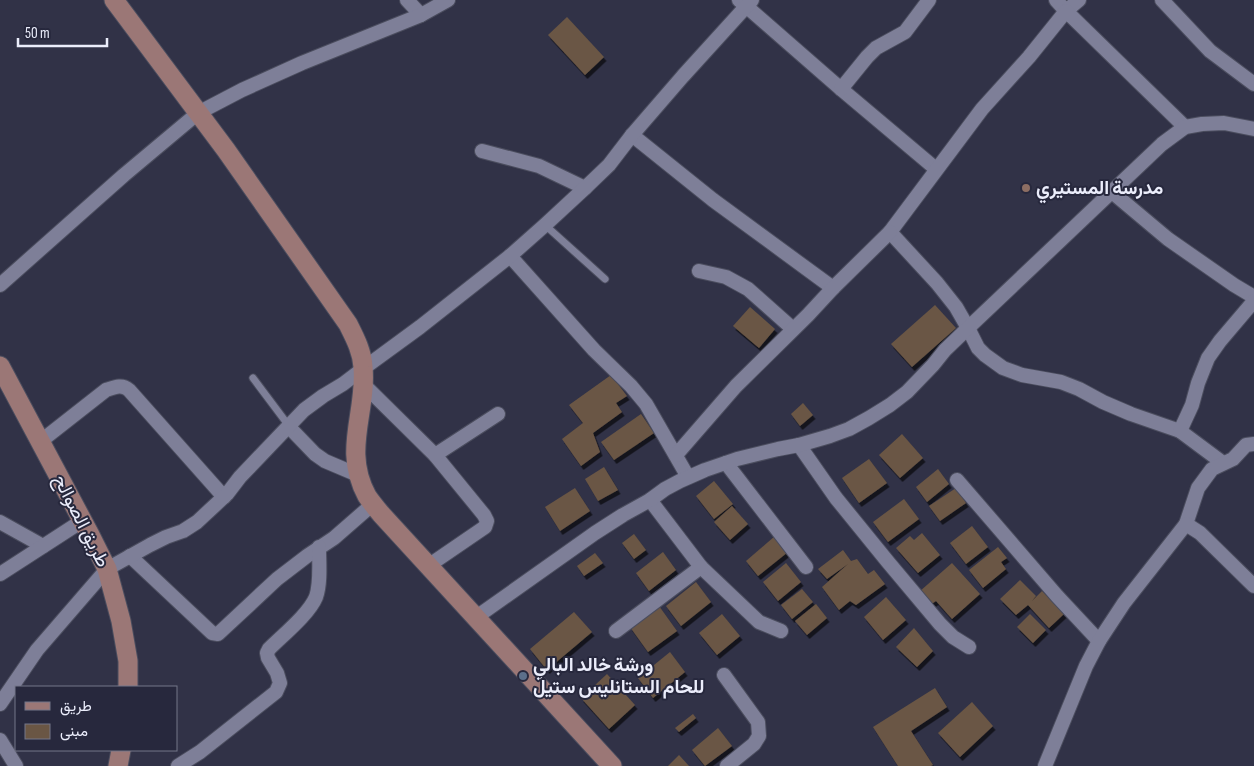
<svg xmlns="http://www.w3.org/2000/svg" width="1254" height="766" font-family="'Sofia Sans Condensed',Vazirmatn,sans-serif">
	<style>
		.building { fill: #6a5644; filter: url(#shadow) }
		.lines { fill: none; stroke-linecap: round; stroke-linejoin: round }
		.lane-casing { stroke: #4b4d5e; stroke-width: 9 }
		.street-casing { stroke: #4b4d5e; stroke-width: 16 }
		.secondary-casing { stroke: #4b4d5e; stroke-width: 21 }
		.lane { stroke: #7e7f98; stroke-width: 7 }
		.street { stroke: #7e7f98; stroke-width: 14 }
		.secondary { stroke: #9b7776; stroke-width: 19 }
		.education-dot { fill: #8d6e63; stroke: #27283d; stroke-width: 2 }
		.service-dot { fill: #5c6f8a; stroke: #27283d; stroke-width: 2 }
		.labels { text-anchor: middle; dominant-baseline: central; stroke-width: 4; stroke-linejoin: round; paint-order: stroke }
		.poi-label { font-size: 19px; font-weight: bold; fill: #ebedfb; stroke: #27283d; text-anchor: start }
		.street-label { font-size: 19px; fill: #ebedfb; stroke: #27283d }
	</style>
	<defs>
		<filter id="shadow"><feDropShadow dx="2.5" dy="4" stdDeviation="0" flood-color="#0009"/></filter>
	</defs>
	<rect width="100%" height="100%" fill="#313247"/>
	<g class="building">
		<polygon points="567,17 604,57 585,75 548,35"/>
		<polygon points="935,305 956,328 912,367 891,344"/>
		<polygon points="750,307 775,329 759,348 733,326"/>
		<polygon points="611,375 627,396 616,403 622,412 593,433 600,452 581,466 562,439 583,423 569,405"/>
		<polygon points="803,403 813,415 800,426 791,414"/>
		<polygon points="641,414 654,433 614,460 601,442"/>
		<polygon points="902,434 923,458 900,478 879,455"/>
		<polygon points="869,459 887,483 859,503 842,478"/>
		<polygon points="604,467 618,490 598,501 585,479"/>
		<polygon points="938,469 949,484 927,502 916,487"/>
		<polygon points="714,481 733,504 714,519 696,496"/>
		<polygon points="575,488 590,511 560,531 545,507"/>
		<polygon points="956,488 966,503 940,521 929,506"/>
		<polygon points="904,499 919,519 888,542 873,522"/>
		<polygon points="732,506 748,524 730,540 714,522"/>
		<polygon points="972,526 988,547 966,564 950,543"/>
		<polygon points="922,533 940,555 918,573 896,548 910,536 914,540"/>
		<polygon points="634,534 646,550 634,559 622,543"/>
		<polygon points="775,536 788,552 758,576 746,561"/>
		<polygon points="998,547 1007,558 1001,562 1006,569 983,588 969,570"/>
		<polygon points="843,550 851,561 857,559 868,574 874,570 885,584 856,605 850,601 839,610 822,587 848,564 827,579 818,569"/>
		<polygon points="663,552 676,570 649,591 636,573"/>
		<polygon points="595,553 603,563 584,576 577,566"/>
		<polygon points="786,563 801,582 778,601 763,582"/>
		<polygon points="952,563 980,594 952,619 936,601 930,605 919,592"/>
		<polygon points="1020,580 1036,596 1032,601 1042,591 1064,614 1049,628 1028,605 1016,615 1000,599"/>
		<polygon points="696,582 711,602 681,626 666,606"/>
		<polygon points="802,589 813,602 792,619 781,605"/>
		<polygon points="886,597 906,620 883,640 864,617"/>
		<polygon points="816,604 827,618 807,635 795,621"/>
		<polygon points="659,606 677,631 648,652 630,627"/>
		<polygon points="574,612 592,632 547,670 530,649"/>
		<polygon points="722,614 740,636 717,655 699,633"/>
		<polygon points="1030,614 1046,630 1033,643 1017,627"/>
		<polygon points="914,628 933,651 917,667 896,647"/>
		<polygon points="670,652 685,672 653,698 638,678"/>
		<polygon points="607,674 635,705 609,729 581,698"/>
		<polygon points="935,688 947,707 911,731 933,765 931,766 898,766 873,727"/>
		<polygon points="972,702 993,726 960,757 938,733"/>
		<polygon points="693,714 696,718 679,732 675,728"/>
		<polygon points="718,728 732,746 705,766 692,750"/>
		<polygon points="679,755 689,766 668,766"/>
	</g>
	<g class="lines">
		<g class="lane-casing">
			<g id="lane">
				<polyline points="545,225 605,279"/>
				<polyline points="253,378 289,426"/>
			</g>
		</g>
		<g class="street-casing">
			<g id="street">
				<polyline points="407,0 421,15"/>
				<polyline points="739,0 841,89 936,169"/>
				<polyline points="1056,0 1066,11 1079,0"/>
				<polyline points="1162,0 1210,51 1254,84"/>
				<polyline points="841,89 867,57 876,48 905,32 929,0"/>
				<polyline points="632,135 713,200 833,288"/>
				<polyline points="482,151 539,166 585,188"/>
				<polyline points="1112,192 1168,239 1234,285 1254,297"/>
				<polyline points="510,256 594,350 631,386 646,404 688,477"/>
				<polyline points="699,271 726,277 748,289 793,329"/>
				<polyline points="0,285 124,175 198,113 242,90 302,63 421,15 448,0"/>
				<polyline points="363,384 435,455 484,515 487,521 485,527 428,566"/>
				<polyline points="289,427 315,454 325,461 358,475"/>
				<polyline points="1180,431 1131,414 1103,402 1079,389 1061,382 1022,375 1003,368 985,355 978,348 968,328 956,307 937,283 890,232 982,109 1029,57 1066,11 1185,127"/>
				<path d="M41 441 106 390C115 387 122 384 129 390L224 497"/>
				<polyline points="799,445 836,498 888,562 940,624 953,637 969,647"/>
				<polyline points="435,455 498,414"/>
				<polyline points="676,455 736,386 808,315 833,288 890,232"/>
				<polyline points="726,463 806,567"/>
				<polyline points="1223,463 1180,431 1192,405 1198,383 1208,358 1220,341 1254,301"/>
				<polyline points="957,480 1057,596 1099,641"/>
				<polyline points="650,500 701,567 759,622 781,631"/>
				<polyline points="0,522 43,546"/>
				<polyline points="1186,524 1198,488 1212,469 1233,459 1246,445 1254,444"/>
				<polyline points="130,556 212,633 218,634 277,579 307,556 334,538 373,504"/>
				<polyline points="0,574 82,521"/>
				<polyline points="475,618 595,533 623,515 650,500 665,489 680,481 705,470 737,459 778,449 799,445 830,436 849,429 869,418 890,405 907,392 933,365 945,350 968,328 1162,144 1185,127 1202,124 1224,123 1254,129"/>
				<polyline points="616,631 701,567"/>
				<polyline points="724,675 758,722 759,736 754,744 727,766"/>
				<polyline points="0,704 37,650 107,569 150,545 166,537 183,531 197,522 227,494 240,477 304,410 323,396 343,384 364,368 420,327 510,256 545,225 585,188 609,165 632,135 683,76 752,0"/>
				<polyline points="0,740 16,766"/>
				<path d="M178 766 200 752 276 692 280 683 277 673 268 658 267 653 269 649C283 635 309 614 316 597 321 583 319 562 319 547"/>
				<polyline points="1045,766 1086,666 1099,641 1124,603 1186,524 1200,533 1254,586"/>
			</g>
		</g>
		<g class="secondary-casing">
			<g id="secondary">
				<path d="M114 0 226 150 348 324C355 338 362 351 363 367 367 413 342 450 367 496 371 502 376 508 381 514L612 766"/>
				<polyline points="0,366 90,535 107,569 121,621 128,661 128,687"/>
				<polyline points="118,766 121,750"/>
			</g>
		</g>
		<use href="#lane" class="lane"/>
		<use href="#street" class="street"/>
		<use href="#secondary" class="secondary"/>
	</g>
	<circle class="education-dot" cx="1026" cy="188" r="5"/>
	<circle class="service-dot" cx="523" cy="676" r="5"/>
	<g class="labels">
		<g class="poi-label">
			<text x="1036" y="188">مدرسة المستيري</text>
			<text x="533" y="665">ورشة خالد البالي<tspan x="533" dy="22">للحام الستانليس ستيل</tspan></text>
		</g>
		<g class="street-label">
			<text transform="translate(81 521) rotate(63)">طريق الصوالح</text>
		</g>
	</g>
	<rect x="15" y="686" width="162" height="65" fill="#27283d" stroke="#757789"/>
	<rect x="25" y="702" width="25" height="8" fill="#9b7776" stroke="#757789"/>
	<text x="60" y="711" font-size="15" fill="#ebedfb">طريق</text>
	<rect x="25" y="724" width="25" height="15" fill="#6a5644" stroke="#757789"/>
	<text x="60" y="736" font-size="15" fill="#ebedfb">مبنى</text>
	<path d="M18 38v8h89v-8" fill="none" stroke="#ebedfb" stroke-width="2.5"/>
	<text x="25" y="38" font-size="15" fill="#ebedfb" stroke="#27283d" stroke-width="4" paint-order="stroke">50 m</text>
</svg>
